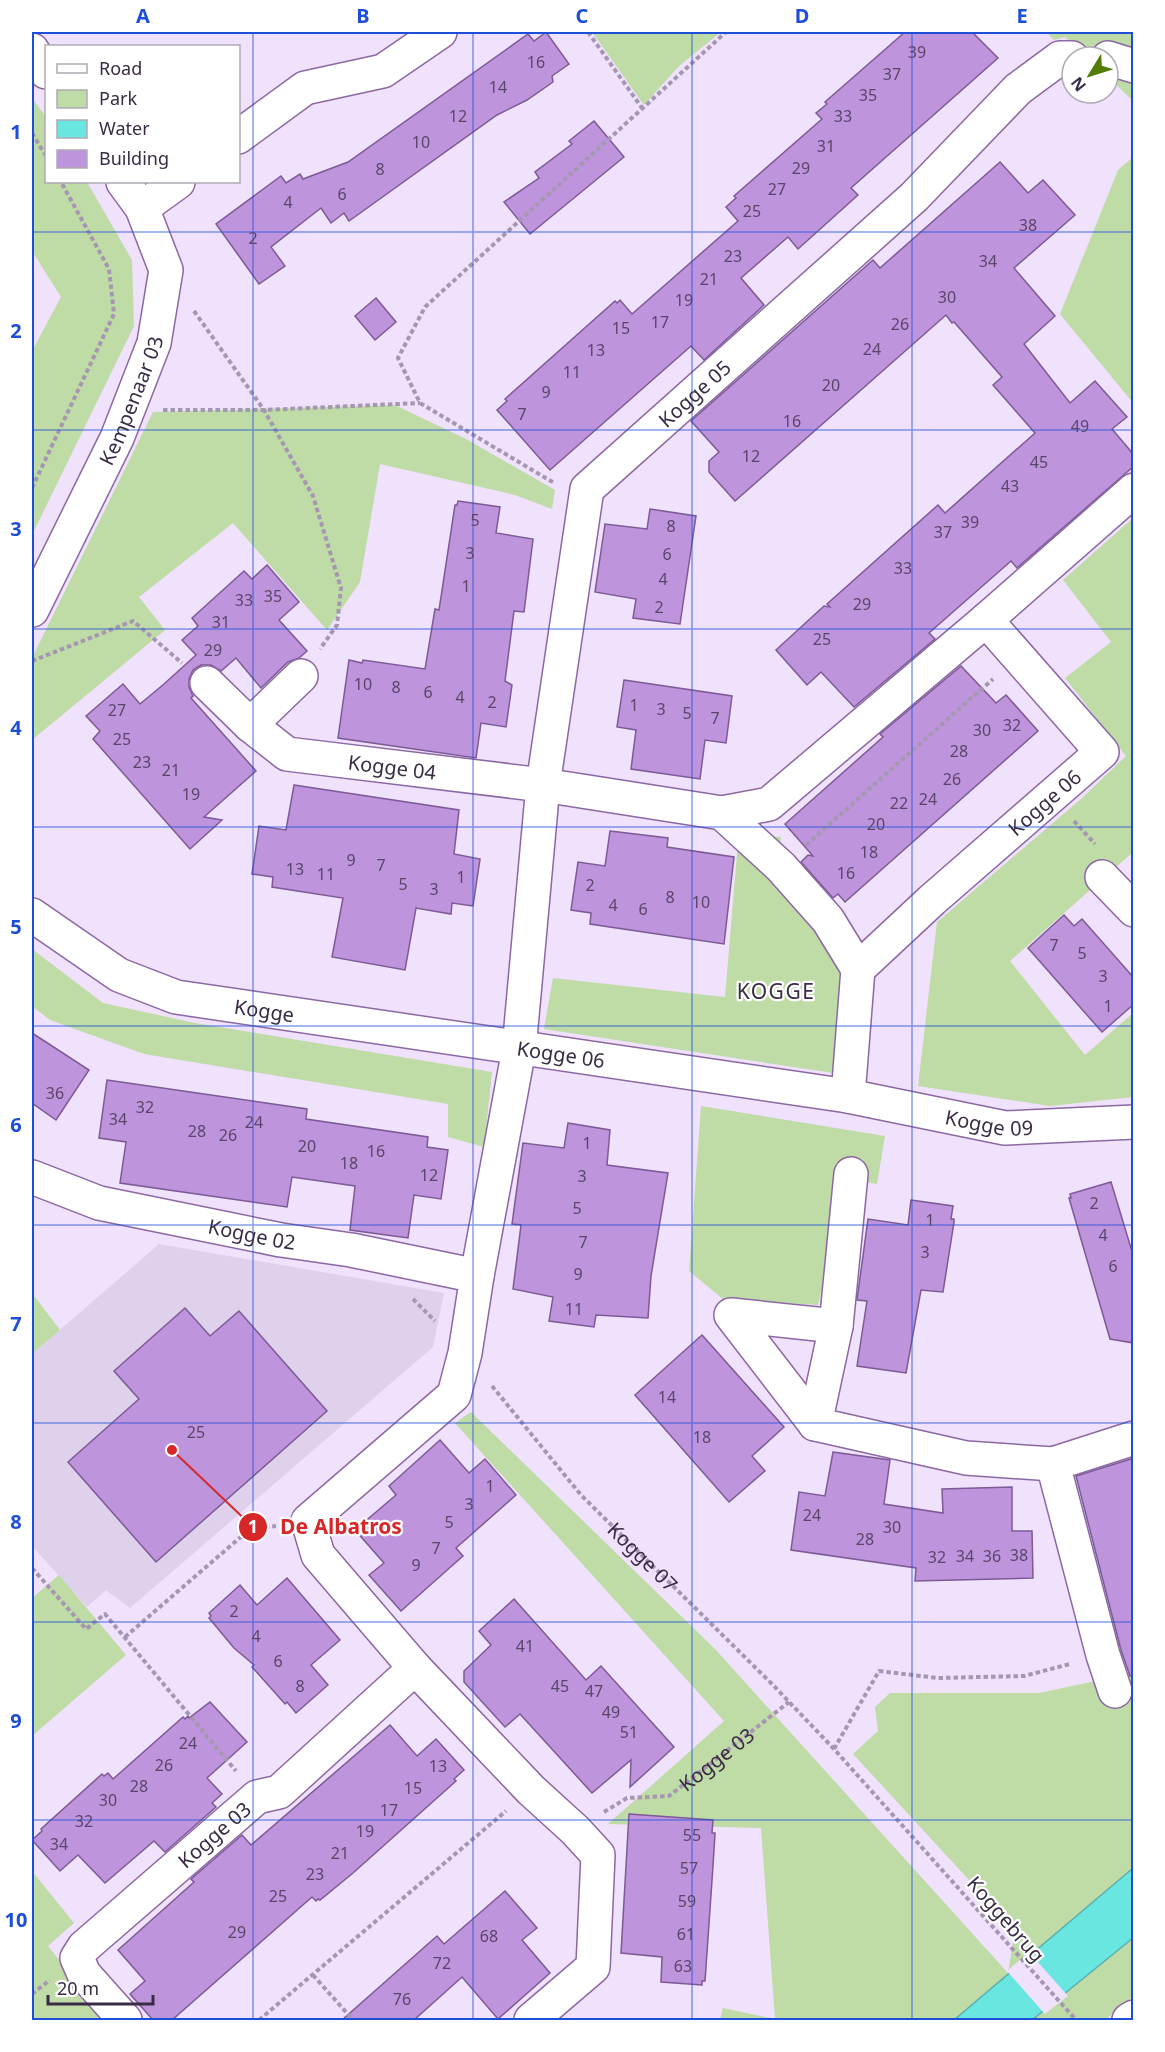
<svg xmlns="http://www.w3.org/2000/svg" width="1165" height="2052" font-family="'Noto Sans',sans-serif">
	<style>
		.built { fill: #dfd0ec }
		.green { fill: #bfdba6 }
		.water { fill: #68e6df; stroke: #5aaeb0; stroke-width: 1.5 }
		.pier { fill: #f0e1fc }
		.building { fill: #be94dd; stroke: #7c5a95; stroke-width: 1.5 }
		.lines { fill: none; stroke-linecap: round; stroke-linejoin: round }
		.street-casing { stroke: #8b68a4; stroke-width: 36 }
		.secondary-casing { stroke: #8b68a4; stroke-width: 36 }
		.path { stroke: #a597b1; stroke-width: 4; stroke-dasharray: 4.5 3; stroke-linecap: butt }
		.street { stroke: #fff; stroke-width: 33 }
		.secondary { stroke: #fff; stroke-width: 33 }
		.grid { fill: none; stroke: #1d4ed8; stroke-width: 1.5; stroke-opacity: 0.55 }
		.labels { text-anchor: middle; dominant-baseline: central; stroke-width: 4.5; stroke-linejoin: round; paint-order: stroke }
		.number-label { font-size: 16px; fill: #5a456a }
		.street-label { font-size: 20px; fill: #392b44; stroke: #fff }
		.neighbourhood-label { font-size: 21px; letter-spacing: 1.5px; fill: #392b44; stroke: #fff }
		.leader { fill: none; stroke: #d62828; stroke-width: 2 }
		.callout-dot { fill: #d62828; stroke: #fff; stroke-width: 2 }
		.mark-label { font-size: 18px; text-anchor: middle; font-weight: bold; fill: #fff }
		.callout-label { font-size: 21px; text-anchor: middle; font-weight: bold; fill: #d62828; stroke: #fff; stroke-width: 4.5; stroke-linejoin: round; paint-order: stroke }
		.neatline { fill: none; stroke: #1d4ed8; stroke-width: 2 }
		.grid-label { font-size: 20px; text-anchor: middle; font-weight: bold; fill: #1d4ed8 }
	</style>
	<rect width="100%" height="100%" fill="#f0e1fc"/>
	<polygon class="built" points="159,1244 444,1293 433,1347 130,1608 106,1590 87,1607 32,1546 32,1354"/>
	<g class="green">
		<polygon points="592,32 646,32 647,34 651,32 721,32 679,66 644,105"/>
		<polygon points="1046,32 1133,32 1133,101 1108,77 1108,57 1087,57 1065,37 1054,40"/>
		<polygon points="32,98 46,117 46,182 87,182 132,260 134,326 32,535 32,351 61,297 32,251"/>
		<polygon points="1133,157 1133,403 1060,314 1118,170"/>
		<polygon points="395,405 468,440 555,490 552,509 515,495 380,464 360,582 327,630 233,523 139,597 165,630 32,740 32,658 153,412"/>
		<polygon points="1133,518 1133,852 1010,961 1085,1055 1133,1013 1133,1097 1050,1106 918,1086 937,922 1081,799 1126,756 1065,678 1111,642 1063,580"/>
		<polygon points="745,835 781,837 777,885 850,963 833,1073 544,1029 553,978 725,997 738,842"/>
		<polygon points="32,949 103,1003 195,1023 492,1072 484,1147 448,1137 448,1104 144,1054 50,1020 32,1006"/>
		<polygon points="701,1106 885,1136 877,1184 847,1179 818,1305 723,1299 689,1271"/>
		<polygon points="32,1293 60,1330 32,1354"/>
		<polygon points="471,1412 715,1649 1008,1973 1015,1930 853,1754 878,1731 875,1707 890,1693 1039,1693 1129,1674 1133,1651 1133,1868 954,2020 720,2020 723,2008 775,2019 761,1828 608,1824 724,1721 455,1423"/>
		<polygon points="59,1575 126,1655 32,1736 32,1598"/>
		<polygon points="32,1871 74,1923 48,1946 108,2020 32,2020"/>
		<polygon points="1133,1938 1133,1996 1105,2020 1032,2020"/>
	</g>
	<polygon class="water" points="1133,1868 1133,1938 1032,2020 954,2020"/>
	<polygon class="pier" points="1029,1952 1068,1996 1045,2014 1007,1971"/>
	<g class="building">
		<polygon points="546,32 569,64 552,76 553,82 527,100 497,115 349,221 344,213 331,223 321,208 271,247 285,266 259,284 216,224 281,176 286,183 300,174 303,179 348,162 528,34 534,41"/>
		<polygon points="905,32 972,32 998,58 851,188 858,195 798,249 788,237 741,278 764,305 704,360 691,346 550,470 497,410 507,401 505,399 615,301 617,303 620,300 632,314 738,221 726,207 736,198 734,196 822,119 816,113 827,104 825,102"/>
		<polygon points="594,121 624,157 530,234 504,202 539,178 535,172 572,144 569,141"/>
		<polygon points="1000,162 1028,193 1043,180 1075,215 1014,268 1055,316 1024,344 1070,403 1095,381 1127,417 1112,429 1134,455 1134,466 1017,568 1011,561 929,633 935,639 854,707 821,672 807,685 776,650 824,606 830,607 827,604 938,505 945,513 1035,433 993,385 1002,377 954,322 952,323 946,315 735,501 709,472 709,461 719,452 691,421 873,260 880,268"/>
		<polygon points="376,298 396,322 375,340 355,316"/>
		<polygon points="458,501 500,507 496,533 533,539 524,612 514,611 505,681 512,685 506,727 481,723 476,758 338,738 349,660 362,663 363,660 425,669 435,609 439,610 455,505 457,505"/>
		<polygon points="650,509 696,516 680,624 633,618 636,599 595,592 605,524 647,529"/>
		<polygon points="267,565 299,602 279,620 307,651 299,658 288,662 261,688 236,658 221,671 211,665 201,665 193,670 189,679 189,687 193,696 191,698 256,771 204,817 222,820 190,849 93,739 100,731 86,716 123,684 140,704 164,684 196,655 182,640 198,626 192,618 244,571 252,579"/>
		<polygon points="961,666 996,703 1006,695 1038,731 845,902 838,894 833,898 801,862 808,855 813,856 785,824 883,737 880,734"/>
		<polygon points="624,680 732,696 726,743 705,740 700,779 631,769 636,730 617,727"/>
		<polygon points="294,785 459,810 454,854 480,859 473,906 452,903 451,914 416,908 405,970 332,957 343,898 272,887 273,877 252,874 259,826 286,830"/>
		<polygon points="610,831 668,838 667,847 734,857 724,944 590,924 591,913 571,910 578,862 605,866"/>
		<polygon points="1064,915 1074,926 1082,919 1134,978 1134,1004 1102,1032 1028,948"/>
		<polygon points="32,1033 89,1070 56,1120 32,1103"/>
		<polygon points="107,1080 307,1109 306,1119 428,1137 427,1147 448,1150 441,1199 414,1195 408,1238 350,1230 355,1186 292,1177 287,1207 120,1183 126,1142 99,1138"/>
		<polygon points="568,1123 610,1130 607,1165 668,1173 651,1276 648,1318 596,1315 594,1327 549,1321 553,1297 513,1289 521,1225 512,1224 523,1143 564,1148"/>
		<polygon points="1111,1182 1134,1258 1134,1343 1110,1339 1069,1198 1071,1198 1070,1194"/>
		<polygon points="911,1200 953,1206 951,1219 954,1219 954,1222 943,1292 921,1290 906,1373 857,1366 867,1301 857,1300 868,1219 908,1225"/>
		<polygon points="185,1308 210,1336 239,1311 327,1411 156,1562 68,1462 139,1399 114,1371"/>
		<polygon points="702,1335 784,1427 752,1456 765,1471 729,1502 635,1395"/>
		<polygon points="440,1440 469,1473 485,1459 516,1495 456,1548 463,1556 401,1611 369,1575 384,1563 355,1530 396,1495 389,1486"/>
		<polygon points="833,1452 890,1460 884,1504 943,1513 942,1489 1012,1487 1012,1531 1032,1531 1033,1578 915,1581 916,1568 791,1550 799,1492 825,1496"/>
		<polygon points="1134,1458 1134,1676 1130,1676 1121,1650 1076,1476"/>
		<polygon points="287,1578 340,1640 311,1665 328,1685 296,1713 287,1702 285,1704 252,1667 254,1665 234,1648 209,1618 211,1616 209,1613 240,1585 257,1605"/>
		<polygon points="514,1599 586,1680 601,1666 674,1747 630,1787 631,1760 592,1793 520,1714 505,1727 464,1682 464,1671 491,1645 479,1631"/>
		<polygon points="210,1702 247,1742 207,1778 222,1794 212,1803 216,1807 165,1852 154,1841 105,1883 78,1855 60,1871 32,1840 42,1831 41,1829 102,1774 104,1776 108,1773 113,1779 183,1717 185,1719 188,1716 189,1718"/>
		<polygon points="390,1725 417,1756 436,1739 464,1770 454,1779 456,1781 353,1873 320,1900 318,1899 316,1901 312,1897 172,2020 153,2020 130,1994 145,1981 118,1950 194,1882 191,1879 242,1835 251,1845"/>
		<polygon points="629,1814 713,1820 712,1833 715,1833 713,1866 705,1981 702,1981 702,1985 661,1982 662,1957 621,1953"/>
		<polygon points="505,1891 537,1928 522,1940 550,1973 498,2019 462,1977 414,2020 342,2020 437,1936 444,1944"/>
	</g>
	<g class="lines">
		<g class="street-casing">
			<g id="street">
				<polyline points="1108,58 1134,66"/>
				<polyline points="238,137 305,88 383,71 440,32"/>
				<polyline points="142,208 178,182"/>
				<path id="s3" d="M207 683 250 725 287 754 543 785 587 489 914 197 1018 89 1060 58H1072"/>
				<polyline points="250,725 301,676"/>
				<polyline points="722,813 769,804 986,620 1134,490"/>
				<polyline points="1102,877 1134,910"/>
				<path id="s4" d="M858 969 932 900 1102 752 986 620"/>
				<polyline points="851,1174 836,1326 815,1424 966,1458 1053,1464 1134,1438"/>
				<path id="s5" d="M32 1177 99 1203 281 1240 351 1250 477 1276"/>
				<polyline points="815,1424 731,1315 836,1326"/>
				<polyline points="1053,1464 1103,1655 1115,1691"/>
				<path id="s6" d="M125 2020 84 1974 77 1958 84 1947 257 1797 279 1792 415 1668"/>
				<polyline points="531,2020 593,1967 598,1855 575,1830 531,1790 415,1668 318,1555 308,1521 454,1395 465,1353 477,1276 519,1049 543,785 722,813 781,867 828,920 858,969 848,1096"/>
			</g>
		</g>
		<g class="secondary-casing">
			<g id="secondary">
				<polyline points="32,50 46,72"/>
				<path id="s7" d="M32 610 117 438 154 343 166 270 142 208 123 182"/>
				<path id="s8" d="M32 915 119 975 176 997 848 1096 1005 1128 1134 1122"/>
				<polyline points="1129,2020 1134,2017"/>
			</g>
		</g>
		<g class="path">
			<polyline points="588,32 642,108"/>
			<polyline points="32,133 46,156"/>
			<polyline points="194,311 264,410 313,496 341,588 337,625 320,649"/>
			<polyline points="163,410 264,410 420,403"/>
			<polyline points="553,482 549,480 420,403 398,358 425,307 726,32"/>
			<polyline points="32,488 114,314 109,269 61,182"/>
			<polyline points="32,661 133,621 182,663"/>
			<polyline points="1074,821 1095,844"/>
			<polyline points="806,845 993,679"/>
			<polyline points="413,1299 435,1321"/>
			<path id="s1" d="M492 1386 581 1495 772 1684 834 1749 1076 2020"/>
			<polyline points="32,1568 86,1629 105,1614 236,1771"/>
			<polyline points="125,1637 250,1529 276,1526"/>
			<polyline points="834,1749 879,1671 938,1678 1024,1676 1070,1664"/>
			<path id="s2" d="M604 1812 627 1798 669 1796 789 1702"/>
			<polyline points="313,1975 353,2020"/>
			<polyline points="32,1994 50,1980"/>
			<polyline points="259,2020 506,1811"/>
		</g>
		<use href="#street" class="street"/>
		<use href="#secondary" class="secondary"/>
	</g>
	<path class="grid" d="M253 32V2020M473 32V2020M692 32V2020M912 32V2020M32 232H1134M32 430H1134M32 629H1134M32 827H1134M32 1026H1134M32 1225H1134M32 1423H1134M32 1622H1134M32 1820H1134"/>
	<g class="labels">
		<g class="number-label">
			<text x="917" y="52">39</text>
			<text x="536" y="62">16</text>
			<text x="892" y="74">37</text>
			<text x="498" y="87">14</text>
			<text x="868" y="95">35</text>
			<text x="458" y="116">12</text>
			<text x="843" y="116">33</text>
			<text x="421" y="142">10</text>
			<text x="826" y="146">31</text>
			<text x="801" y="168">29</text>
			<text x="380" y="169">8</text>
			<text x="777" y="189">27</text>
			<text x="342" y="194">6</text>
			<text x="288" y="202">4</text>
			<text x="752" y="211">25</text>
			<text x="1028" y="225">38</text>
			<text x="253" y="238">2</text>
			<text x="733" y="256">23</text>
			<text x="988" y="261">34</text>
			<text x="709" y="279">21</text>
			<text x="947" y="297">30</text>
			<text x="684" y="300">19</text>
			<text x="660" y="322">17</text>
			<text x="900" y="324">26</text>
			<text x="621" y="328">15</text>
			<text x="872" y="349">24</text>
			<text x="596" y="350">13</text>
			<text x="572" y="372">11</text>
			<text x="831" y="385">20</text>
			<text x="546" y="392">9</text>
			<text x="522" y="414">7</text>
			<text x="792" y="421">16</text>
			<text x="1080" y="426">49</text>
			<text x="751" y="456">12</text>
			<text x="1039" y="462">45</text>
			<text x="1010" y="486">43</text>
			<text x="475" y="520">5</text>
			<text x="970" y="522">39</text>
			<text x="671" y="526">8</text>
			<text x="943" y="532">37</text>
			<text x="470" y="553">3</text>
			<text x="667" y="554">6</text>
			<text x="903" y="568">33</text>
			<text x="663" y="579">4</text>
			<text x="466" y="586">1</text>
			<text x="273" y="596">35</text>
			<text x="244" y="600">33</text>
			<text x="862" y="604">29</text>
			<text x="659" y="607">2</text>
			<text x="221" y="622">31</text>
			<text x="822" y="639">25</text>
			<text x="213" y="650">29</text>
			<text x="363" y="684">10</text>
			<text x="396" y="687">8</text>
			<text x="428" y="692">6</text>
			<text x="460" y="697">4</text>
			<text x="492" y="702">2</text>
			<text x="634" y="705">1</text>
			<text x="661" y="709">3</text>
			<text x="117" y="710">27</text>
			<text x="687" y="713">5</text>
			<text x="715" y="718">7</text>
			<text x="1012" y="725">32</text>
			<text x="982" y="730">30</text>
			<text x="122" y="739">25</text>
			<text x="959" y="751">28</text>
			<text x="142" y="762">23</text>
			<text x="171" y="770">21</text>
			<text x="952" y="779">26</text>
			<text x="191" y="794">19</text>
			<text x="928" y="799">24</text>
			<text x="899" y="803">22</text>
			<text x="876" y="824">20</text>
			<text x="869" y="852">18</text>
			<text x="351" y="860">9</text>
			<text x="381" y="865">7</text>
			<text x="295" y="869">13</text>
			<text x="846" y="873">16</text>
			<text x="326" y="874">11</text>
			<text x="461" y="877">1</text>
			<text x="403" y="884">5</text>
			<text x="590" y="885">2</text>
			<text x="434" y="889">3</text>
			<text x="670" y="897">8</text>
			<text x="701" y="902">10</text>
			<text x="613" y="905">4</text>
			<text x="643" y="909">6</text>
			<text x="1054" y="945">7</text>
			<text x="1082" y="953">5</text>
			<text x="1103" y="976">3</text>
			<text x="1108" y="1006">1</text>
			<text x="55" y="1093">36</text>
			<text x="145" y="1107">32</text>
			<text x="118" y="1119">34</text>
			<text x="254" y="1122">24</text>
			<text x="197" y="1131">28</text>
			<text x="228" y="1135">26</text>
			<text x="587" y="1143">1</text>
			<text x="307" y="1146">20</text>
			<text x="376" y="1151">16</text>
			<text x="349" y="1163">18</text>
			<text x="429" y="1175">12</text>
			<text x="582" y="1176">3</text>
			<text x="1094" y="1203">2</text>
			<text x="577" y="1208">5</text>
			<text x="930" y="1220">1</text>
			<text x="1103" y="1235">4</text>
			<text x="583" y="1242">7</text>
			<text x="925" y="1252">3</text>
			<text x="1113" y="1266">6</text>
			<text x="578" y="1274">9</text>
			<text x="574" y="1309">11</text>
			<text x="667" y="1397">14</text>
			<text x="196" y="1432">25</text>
			<text x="702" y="1437">18</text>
			<text x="490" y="1486">1</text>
			<text x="469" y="1504">3</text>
			<text x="812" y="1515">24</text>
			<text x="449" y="1522">5</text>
			<text x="892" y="1527">30</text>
			<text x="865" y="1539">28</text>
			<text x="436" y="1548">7</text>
			<text x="1019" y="1555">38</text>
			<text x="965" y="1556">34</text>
			<text x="992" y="1556">36</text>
			<text x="937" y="1557">32</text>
			<text x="416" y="1565">9</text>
			<text x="234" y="1611">2</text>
			<text x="256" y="1636">4</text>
			<text x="525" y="1646">41</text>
			<text x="278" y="1661">6</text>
			<text x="300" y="1686">8</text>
			<text x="560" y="1686">45</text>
			<text x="594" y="1691">47</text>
			<text x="611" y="1712">49</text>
			<text x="629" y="1732">51</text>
			<text x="188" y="1743">24</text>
			<text x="164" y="1765">26</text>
			<text x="438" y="1766">13</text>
			<text x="139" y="1786">28</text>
			<text x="413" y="1788">15</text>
			<text x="108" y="1800">30</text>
			<text x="389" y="1810">17</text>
			<text x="84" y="1821">32</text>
			<text x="365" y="1831">19</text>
			<text x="692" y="1835">55</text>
			<text x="59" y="1844">34</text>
			<text x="340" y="1853">21</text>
			<text x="689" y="1868">57</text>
			<text x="315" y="1874">23</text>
			<text x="278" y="1896">25</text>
			<text x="687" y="1901">59</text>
			<text x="237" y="1932">29</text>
			<text x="686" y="1934">61</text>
			<text x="489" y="1936">68</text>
			<text x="442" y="1963">72</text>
			<text x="683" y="1966">63</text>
			<text x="402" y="1999">76</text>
		</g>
		<g class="street-label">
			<text stroke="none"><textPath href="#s3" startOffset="808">Kogge 05</textPath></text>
			<text stroke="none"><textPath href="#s7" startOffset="232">Kempenaar 03</textPath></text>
			<text stroke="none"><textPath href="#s3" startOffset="213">Kogge 04</textPath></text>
			<text stroke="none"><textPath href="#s4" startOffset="250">Kogge 06</textPath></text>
			<text stroke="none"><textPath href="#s8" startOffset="256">Kogge</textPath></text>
			<text stroke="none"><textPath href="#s8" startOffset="556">Kogge 06</textPath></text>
			<text stroke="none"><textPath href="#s8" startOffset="990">Kogge 09</textPath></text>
			<text stroke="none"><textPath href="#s5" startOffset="228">Kogge 02</textPath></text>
			<text stroke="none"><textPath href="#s1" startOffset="228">Kogge 07</textPath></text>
			<text stroke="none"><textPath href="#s2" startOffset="129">Kogge 03</textPath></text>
			<text stroke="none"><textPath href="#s6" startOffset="264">Kogge 03</textPath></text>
			<text transform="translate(1006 1919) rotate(49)">Koggebrug</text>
		</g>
		<g class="neighbourhood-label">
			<text x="776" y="991">KOGGE</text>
		</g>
	</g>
	<path class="leader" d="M172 1450L253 1527"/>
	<g class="callout-dot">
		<circle cx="172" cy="1450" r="6"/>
		<circle cx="253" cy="1527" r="15"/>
	</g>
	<g class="mark-label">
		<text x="253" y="1533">1</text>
	</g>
	<g class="callout-label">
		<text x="341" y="1534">De Albatros</text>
	</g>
	<rect width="1165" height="2052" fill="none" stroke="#ffffff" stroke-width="66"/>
	<rect x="45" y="45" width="195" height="138" fill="#ffffff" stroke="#b0aab4" stroke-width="1.5"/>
	<rect x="57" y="64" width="30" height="9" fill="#ffffff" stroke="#b0aab4" stroke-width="1.5"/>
	<text x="99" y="75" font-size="18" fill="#392b44">Road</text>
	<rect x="57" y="90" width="30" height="18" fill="#bfdba6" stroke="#b0aab4" stroke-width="1.5"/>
	<text x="99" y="105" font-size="18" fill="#392b44">Park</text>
	<rect x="57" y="120" width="30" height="18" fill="#68e6df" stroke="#b0aab4" stroke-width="1.5"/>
	<text x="99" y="135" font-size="18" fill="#392b44">Water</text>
	<rect x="57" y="150" width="30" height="18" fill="#be94dd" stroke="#b0aab4" stroke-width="1.5"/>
	<text x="99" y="165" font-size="18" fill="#392b44">Building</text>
	<g transform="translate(1090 75) rotate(232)"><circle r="28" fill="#ffffff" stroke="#b0aab4" stroke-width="1.5"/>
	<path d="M0-4.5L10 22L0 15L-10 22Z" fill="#517e03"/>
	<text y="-9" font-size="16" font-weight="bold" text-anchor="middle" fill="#392b44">N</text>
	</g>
	<path d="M48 1995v9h105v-9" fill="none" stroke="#392b44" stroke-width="3"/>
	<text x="57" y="1995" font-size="18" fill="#392b44" stroke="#ffffff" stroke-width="4.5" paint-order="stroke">20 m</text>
	<rect x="33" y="33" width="1099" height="1986" class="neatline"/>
	<g class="grid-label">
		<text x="143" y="23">A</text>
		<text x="363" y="23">B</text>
		<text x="582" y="23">C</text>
		<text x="802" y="23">D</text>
		<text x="1022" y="23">E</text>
		<text x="16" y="139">1</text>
		<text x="16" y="338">2</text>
		<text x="16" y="536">3</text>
		<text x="16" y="735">4</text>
		<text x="16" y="934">5</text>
		<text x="16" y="1132">6</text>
		<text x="16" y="1331">7</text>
		<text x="16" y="1529">8</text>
		<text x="16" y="1728">9</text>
		<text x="16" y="1927">10</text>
	</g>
</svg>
